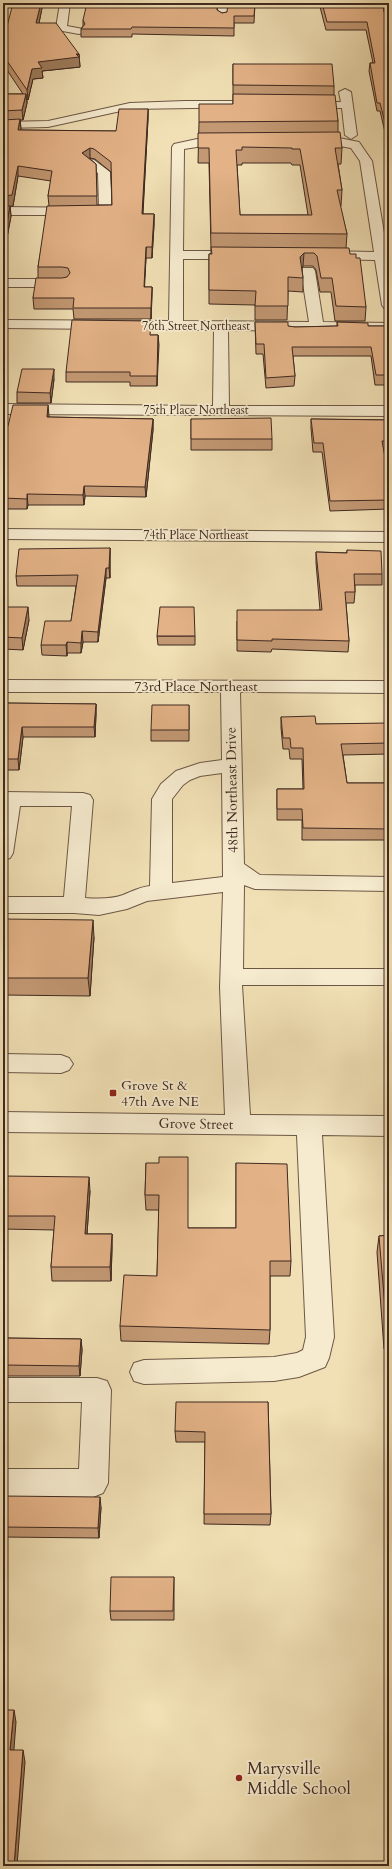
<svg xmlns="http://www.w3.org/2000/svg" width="392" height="1869" font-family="Cardo,serif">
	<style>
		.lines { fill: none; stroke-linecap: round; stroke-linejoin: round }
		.minor-casing { stroke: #6c5745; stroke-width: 2 }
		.minor { fill: #f6ebcf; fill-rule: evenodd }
		.wall { fill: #c39974; stroke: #3f2920; fill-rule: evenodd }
		.shaded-wall { fill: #9f7d5e; stroke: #3f2920 }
		.building { fill: #e3b287; stroke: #3f2920; fill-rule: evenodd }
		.poi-dot { fill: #8f2418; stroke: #f6ebcf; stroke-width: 1.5 }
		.labels { text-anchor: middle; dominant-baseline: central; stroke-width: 3.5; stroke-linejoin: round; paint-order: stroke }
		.far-street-label { font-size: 12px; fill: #3f2920; stroke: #f6ebcf }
		.street-label { font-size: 14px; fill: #3f2920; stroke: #f6ebcf }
		.poi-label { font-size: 14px; fill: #3f2920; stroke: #f6ebcf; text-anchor: start }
		.near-poi-label { font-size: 17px; fill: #3f2920; stroke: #f6ebcf; text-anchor: start }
	</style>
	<rect width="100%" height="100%" fill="#f1e0b5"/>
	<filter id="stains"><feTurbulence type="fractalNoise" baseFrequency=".005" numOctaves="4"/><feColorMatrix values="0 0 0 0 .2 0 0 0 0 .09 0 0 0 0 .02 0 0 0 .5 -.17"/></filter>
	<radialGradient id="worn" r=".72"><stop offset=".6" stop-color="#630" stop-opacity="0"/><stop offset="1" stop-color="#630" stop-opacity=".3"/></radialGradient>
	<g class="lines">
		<g class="minor-casing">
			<g id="minor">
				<polygon points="60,3 70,3 67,26 83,29 84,31 83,33 79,34 57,30 56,28"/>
				<polygon points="218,3 228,3 227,18 223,19 218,16"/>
				<polygon points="345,89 351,92 357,135 351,139 345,135 342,108 306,108 300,105 306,102 341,102 339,92"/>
				<polygon points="185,101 264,101 270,104 264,107 130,109 48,127 3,128 3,122 48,121 130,103"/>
				<polygon points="311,138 339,138 359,142 372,161 389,263 389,309 384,308 382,305 375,260 326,259 321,258 319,255 321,252 326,251 374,252 360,161 351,148 339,146 307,145 305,142"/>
				<polygon points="197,139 228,139 234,143 228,147 197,147 184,149 183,251 240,251 245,252 247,255 245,258 240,259 183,259 183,321 309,322 301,271 303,268 313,268 315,271 323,322 389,323 389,331 228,330 229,406 389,406 389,416 3,414 3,404 213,406 214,330 3,328 3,320 169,321 172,147 174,144"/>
				<polygon points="90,159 94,160 110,172 112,212 111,215 3,215 3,207 99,208 98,173 84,163"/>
				<polygon points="3,279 62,279 67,280 69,283 67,286 62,287 3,287"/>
				<polygon points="3,529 389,532 389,542 3,539"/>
				<path d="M3 680 389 681V693L240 692 244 864 260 875 389 877V891L255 889 244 885 243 969H389V985H242L250 1115 389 1116V1136L322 1135 334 1337 329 1358 325 1367 299 1377 274 1381 144 1384 134 1381 130 1372 134 1363 144 1360 274 1357 297 1353 303 1350 306 1337 297 1135 3 1132V1112L225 1115 220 987 223 892 147 901 127 909 99 915 74 913H3V897H64L72 806H20L13 853 10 858 3 860V792L83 793 90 795 93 800 85 898C98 899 112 899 123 895 133 891 140 887 150 886L152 799 161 784 176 771 200 763 222 760 221 692H3ZM222 773 223 877 172 883V799L183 785 190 780 200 776Z"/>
				<polygon points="3,1054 61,1055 69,1058 73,1064 69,1070 61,1073 3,1072"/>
				<polygon points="3,1378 97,1378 107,1381 111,1390 108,1483 103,1493 93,1497 3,1497 3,1469 79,1469 82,1402 3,1402"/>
			</g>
		</g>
		<use href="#minor" class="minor"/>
	</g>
	<g class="wall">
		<path d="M43 3 39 23 79 54 80 67 42 71 43 78 33 79 28 100 27 99V103L23 120H20L21 130 116 131 148 109V119L143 214H154V225L152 258H146L144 287H152L151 319H74L73 309H34L33 298 38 278V267L49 206 48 196 51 181 18 176 13 206H9H10L11 216 3 259V94H23L3 64V42ZM89 158H90L95 159 111 172 112 205H97L96 164Z"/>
		<polygon points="255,3 254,23 234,23 234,36 132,34 132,37 81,37 81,29 83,26 83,20 217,10 222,13 227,12"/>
		<polygon points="319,3 382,3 389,32 389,149 380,111 377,111 369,71 370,63 373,63 366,30 326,30"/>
		<path d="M233 64 334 86V95L338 121V132L342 148 341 164H338L342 190 341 206H340L347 234 346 248 350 254 366 307 365 321H335L331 292H320L316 270 313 266H303L302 268 303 278V292L288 291 287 320H255V305L209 304V254H211V250L209 163H198L199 122 233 104ZM242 163H291L292 165H300L308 215H240L237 165H242Z"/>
		<polygon points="255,322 295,327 337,326 337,322 368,326 389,326 389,385 375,385 371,356 293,356 295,376 294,386 266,388 263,354 256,354"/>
		<polygon points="151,335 158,335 157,386 130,386 130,382 66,382 66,372"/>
		<polygon points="54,379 51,403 17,403 17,392"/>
		<polygon points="49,416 49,417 153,419 153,430 146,497 85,496 84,505 28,505 27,509 3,509 3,435 8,426"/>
		<polygon points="191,419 272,439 272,450 191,450"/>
		<polygon points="311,419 389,420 389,450 384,450 389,479 389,509 330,511 322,452 313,452 311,428"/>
		<polygon points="110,548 110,578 106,578 98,642 83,642 81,653 67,653 67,656 42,655 41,645 71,621 76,586 17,586 16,576"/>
		<polygon points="347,550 382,574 382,585 355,585 355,592 354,603 346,603 349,641 348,652 272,649 271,652 237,651 237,621 320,610 316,563 316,552 347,553"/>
		<polygon points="3,607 29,620 23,650 3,649"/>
		<polygon points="157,636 195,636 195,645 158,645"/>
		<polygon points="3,703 96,704 96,714 95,737 23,737 19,770 3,770"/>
		<polygon points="189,705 189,741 151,741 151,730"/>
		<polygon points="281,717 316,724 389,725 389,754 343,755 347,783 389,783 389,840 302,840 302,820 277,820 277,789 303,789 302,759 290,759 289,749 283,749 281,728"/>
		<polygon points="3,919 94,937 90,996 3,995"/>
		<polygon points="146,1163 188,1228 236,1228 236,1163 291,1261 290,1276 270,1276 270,1330 269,1344 121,1341 120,1326 157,1276 159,1210 146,1210 145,1195"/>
		<polygon points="3,1176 90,1191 87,1234 112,1234 112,1248 111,1281 52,1281 51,1267 54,1230 3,1229"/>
		<polygon points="389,1235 389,1349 384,1349 377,1252 379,1236"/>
		<polygon points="3,1338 81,1339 82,1350 80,1376 3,1376"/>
		<polygon points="268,1402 271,1514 270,1525 204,1524 205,1442 176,1442 175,1431"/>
		<polygon points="3,1496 101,1507 99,1538 3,1537"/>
		<polygon points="174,1577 174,1620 111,1620 110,1611"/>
	</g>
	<g class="shaded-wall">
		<polygon points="41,3 43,3 37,33 36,23"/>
		<polygon points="79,54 80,67 42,71 43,78 33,79 28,100 27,90 32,69 38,62"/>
		<polygon points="26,94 27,103 23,120 22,110"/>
		<polygon points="148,109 148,119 142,225 142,214"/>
		<polygon points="20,119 21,129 18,140 18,130"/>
		<polygon points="90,148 90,158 82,163 82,153"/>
		<polygon points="18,166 18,176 13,206 3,207 3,196"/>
		<polygon points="10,206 11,216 3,259 3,244"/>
		<polygon points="154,214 154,225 152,258 152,247"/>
		<polygon points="146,247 146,258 144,298 144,287"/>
		<polygon points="304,253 303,266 300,271 300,257"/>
		<polygon points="152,287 152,298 151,319 151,308"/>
		<polygon points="158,335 159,345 157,386 157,376"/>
		<polygon points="54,369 54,379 51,403 50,393"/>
		<polygon points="48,405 49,416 47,427 47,417"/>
		<polygon points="153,419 153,430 146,497 145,487"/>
		<polygon points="84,486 85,496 84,505 83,495"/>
		<polygon points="27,494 28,505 27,509"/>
		<polygon points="110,548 110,578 109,568"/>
		<polygon points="106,568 106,578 98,642 98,632"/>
		<polygon points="28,607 29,620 23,650 22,638"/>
		<polygon points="82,631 83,642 81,653 81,643"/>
		<polygon points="67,642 67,656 66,645"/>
		<polygon points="96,704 96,714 95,737 94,727"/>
		<polygon points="22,727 23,737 19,770 18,759"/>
		<polygon points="93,920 94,937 90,996 88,978"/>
		<polygon points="89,1177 90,1191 86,1247 85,1234"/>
		<polygon points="112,1234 112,1248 111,1281 110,1267"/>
		<polygon points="81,1339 82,1350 80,1376 79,1366"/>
		<polygon points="100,1497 101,1507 99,1538 98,1528"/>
		<polygon points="14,1710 16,1722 13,1762 10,1750"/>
		<polygon points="23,1750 25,1762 17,1866 14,1866"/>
	</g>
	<g class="building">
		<polygon points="13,3 41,3 36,23 56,23 79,54 76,54 79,57 38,62 42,68 32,69 27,90 3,55 3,42"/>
		<polygon points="87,3 217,3 217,10 222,13 227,12 228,3 255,3 254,16 234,16 234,28 132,27 131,29 81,29 85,24 83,20"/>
		<polygon points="322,3 382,3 389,32 389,138 380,103 377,103 370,63 375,63 367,22 327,22"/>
		<polygon points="233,64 332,64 334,86 233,85"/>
		<polygon points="3,94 26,94 22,110 3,111"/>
		<polygon points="233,94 335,95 338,121 199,122 199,104 233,104"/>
		<polygon points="119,109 148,109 142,214 154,214 152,247 146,247 144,287 152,287 151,308 73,308 74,298 33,298 36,278 62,278 67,277 70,273 68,268 62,267 38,267 47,206 112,205 111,162 94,149 90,148 82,153 96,164 97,196 48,196 52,171 18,166 12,195 3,196 3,120 20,119 18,130 116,131"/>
		<path d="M340 132 342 148H335L342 190H337L347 234 211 233 209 148H198V133ZM242 147 292 148V149H300L312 215H240L236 150H242Z"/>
		<polygon points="3,206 10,206 3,244"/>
		<polygon points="211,247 349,248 350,254 356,254 356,258 360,258 366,307 336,306 332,278 321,278 317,256 314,253 304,253 300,257 303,278 288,277 288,306 255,306 256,291 209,290 209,254 212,254"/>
		<polygon points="72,320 151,321 150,335 158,335 157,376 130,376 130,372 66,372"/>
		<polygon points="255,322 288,322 288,326 295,327 338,326 337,322 368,323 368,326 389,326 389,375 376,375 371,347 292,347 295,376 266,378 264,344 256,344"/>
		<polygon points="22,369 54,369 50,393 17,392"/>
		<polygon points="13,405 48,405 47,417 153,419 145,487 84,486 83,495 27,494 27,499 3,498 3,435 4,426 8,426"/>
		<polygon points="271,418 272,439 191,439 191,419"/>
		<polygon points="311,419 389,420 389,441 382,441 389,479 389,500 330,501 323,443 314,443"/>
		<polygon points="110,548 109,568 106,568 98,632 82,631 81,643 67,642 66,645 41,645 45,621 71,621 78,575 16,576 19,549"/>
		<polygon points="347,550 381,551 382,574 354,574 355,592 345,592 349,641 272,639 272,641 237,640 237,610 322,610 316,552 347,553"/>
		<polygon points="3,607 28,607 22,638 3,637"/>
		<polygon points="160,607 194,607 195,636 157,636"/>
		<polygon points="3,703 96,704 94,727 22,727 18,759 3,759"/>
		<polygon points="152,705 189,705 189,730 151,730"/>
		<polygon points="315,716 316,724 389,723 389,743 341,744 347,783 389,783 389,829 303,828 302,809 277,809 277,789 304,789 303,748 291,748 290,738 283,738 281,717"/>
		<polygon points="3,919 93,920 88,978 3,978"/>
		<polygon points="159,1157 188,1157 188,1228 236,1228 236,1163 287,1164 291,1261 270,1261 270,1330 120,1326 124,1275 157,1276 159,1195 145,1195 146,1163 159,1163"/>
		<polygon points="3,1176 89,1177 85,1234 112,1234 110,1267 51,1267 55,1216 3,1216"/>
		<polygon points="389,1235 389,1332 387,1332 379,1236"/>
		<polygon points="3,1338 81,1339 79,1366 3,1365"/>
		<polygon points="176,1402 268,1402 271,1514 204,1514 205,1432 175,1431"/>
		<polygon points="3,1496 100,1497 98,1528 3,1527"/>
		<polygon points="111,1577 174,1577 173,1611 110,1611"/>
		<polygon points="3,1710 14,1710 10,1750 23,1750 14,1866 3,1866"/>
	</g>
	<g class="poi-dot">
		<rect x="109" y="1089" width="8" height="8" rx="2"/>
		<circle cx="239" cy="1778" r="4"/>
	</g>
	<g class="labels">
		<g class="far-street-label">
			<text x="196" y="326">76th Street Northeast</text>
			<text x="196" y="410">75th Place Northeast</text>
			<text x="196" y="535">74th Place Northeast</text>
		</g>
		<g class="street-label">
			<text x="196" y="686">73rd Place Northeast</text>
			<text transform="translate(232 790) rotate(-91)">48th Northeast Drive</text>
			<text transform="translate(196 1124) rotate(1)">Grove Street</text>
		</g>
		<g class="poi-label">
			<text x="121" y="1085">Grove St &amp;<tspan x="121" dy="16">47th Ave NE</tspan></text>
		</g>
		<g class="near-poi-label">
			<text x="247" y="1768">Marysville<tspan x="247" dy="20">Middle School</tspan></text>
		</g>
	</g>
	<rect width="392" height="1869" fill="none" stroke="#f1e0b5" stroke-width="16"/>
	<rect x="4" y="4" width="384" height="1861" fill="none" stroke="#3f2920" stroke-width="2"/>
	<rect x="8" y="8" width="376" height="1853" fill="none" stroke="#3f2920"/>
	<rect width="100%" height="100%" filter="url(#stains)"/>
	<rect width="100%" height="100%" fill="url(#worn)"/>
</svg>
